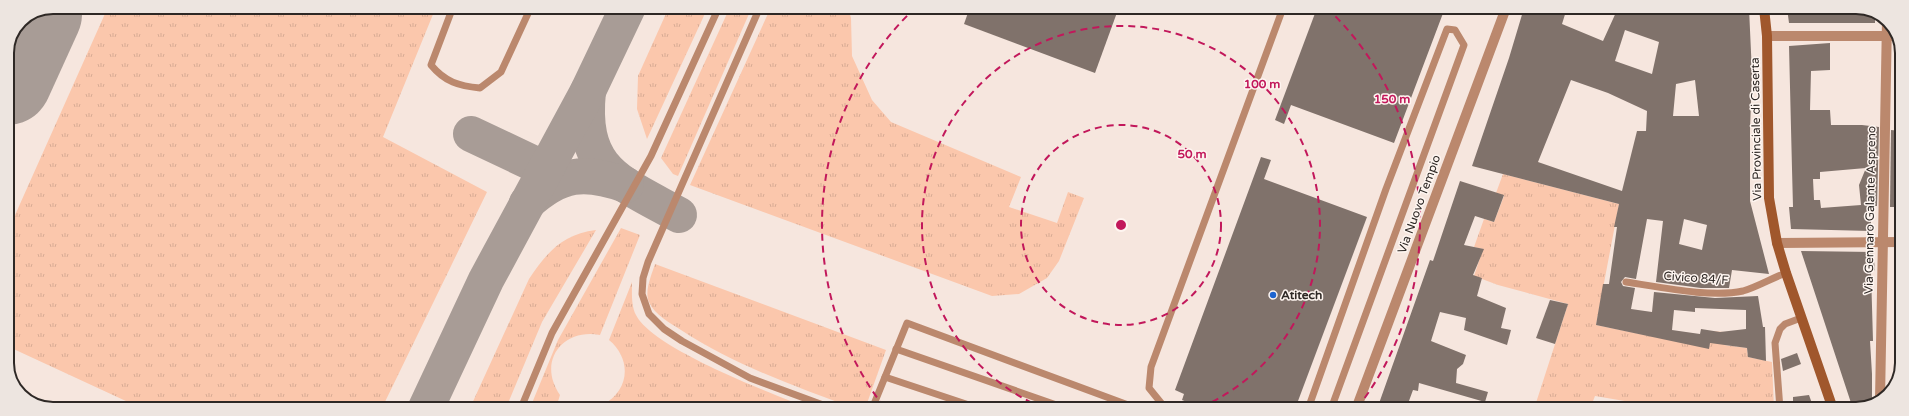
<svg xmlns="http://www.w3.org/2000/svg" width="1909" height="416" font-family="'Varela Round',sans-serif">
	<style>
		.grass { fill: url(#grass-tufts) }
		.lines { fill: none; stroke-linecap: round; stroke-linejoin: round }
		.taxiway { stroke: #a89c96; stroke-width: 36 }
		.runway { stroke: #a89c96; stroke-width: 90 }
		.building { fill: #80726b; fill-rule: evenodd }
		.service { stroke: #bb886d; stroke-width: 7 }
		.minor { stroke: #bb886d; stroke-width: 10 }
		.tertiary { stroke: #bb886d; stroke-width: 10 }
		.secondary { stroke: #a0572c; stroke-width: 10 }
		.ring { fill: none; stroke: #c2185b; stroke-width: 2; stroke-dasharray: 7 5 }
		.poi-dot { fill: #1d64d0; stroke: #fef5f0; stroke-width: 1.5 }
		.labels { text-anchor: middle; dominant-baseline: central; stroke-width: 3; stroke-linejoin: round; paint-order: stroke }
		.street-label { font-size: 12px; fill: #2e2825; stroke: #fef5f0 }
		.poi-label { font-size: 12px; font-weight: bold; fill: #2e2825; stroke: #fef5f0; text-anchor: start }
		.rim { fill: none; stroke: #2e2825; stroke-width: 2 }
		.centre { fill: #c2185b; stroke: #fef5f0; stroke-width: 2 }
		.ring-label { font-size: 12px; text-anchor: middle; font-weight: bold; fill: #c2185b; stroke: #fef5f0; stroke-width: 3; stroke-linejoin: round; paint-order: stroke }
	</style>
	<defs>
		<pattern id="grass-tufts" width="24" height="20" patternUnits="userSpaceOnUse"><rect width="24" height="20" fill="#fbc7ac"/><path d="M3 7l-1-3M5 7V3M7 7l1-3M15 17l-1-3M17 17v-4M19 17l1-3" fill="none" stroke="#d7ab94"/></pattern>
	</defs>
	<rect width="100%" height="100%" fill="#f6e6de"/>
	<g class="grass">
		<polygon points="108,7 436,7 383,137 487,192 382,408 141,408 7,346 7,233"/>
		<polygon points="669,7 708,7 647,139 637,109 638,76"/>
		<polygon points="730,7 752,7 678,176 673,174 661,158"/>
		<polygon points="771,7 848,7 851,18 852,56 872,100 891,122 1021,177 1009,207 1057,223 1068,192 1084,198 1059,261 1047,278 1019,294 992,296 690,185"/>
		<polygon points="1503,174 1619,204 1596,325 1709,348 1711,331 1725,332 1724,345 1747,348 1748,357 1772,362 1774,409 1672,409 1595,396 1590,409 1534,409 1568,304 1498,285 1474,276 1483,249 1474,247 1484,219 1494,222 1504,196 1496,193"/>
		<path d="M621 228 640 235 600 335C562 328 537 362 560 395L556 408H530L558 340Z"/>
		<path d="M596 230 542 322 506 408H470L529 279C547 252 563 234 596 230Z"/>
		<path d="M655 264 886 350 865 409H856C795 386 736 366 681 330 670 323 655 315 649 302 644 291 652 274 655 264Z"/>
		<path d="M632 282C632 292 631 306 636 315 653 349 773 394 811 409L587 408C591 407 597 407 602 405 630 391 632 359 609 340Z"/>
	</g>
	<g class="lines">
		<g class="taxiway">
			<path d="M588 91C580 171 618 181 679 215"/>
			<polyline points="471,134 545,169"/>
			<path d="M527 203C560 173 584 170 626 185"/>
			<polyline points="426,408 486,280 588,91 628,7"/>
		</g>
		<polyline class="runway" points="7,80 37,14"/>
	</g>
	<g class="building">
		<polygon points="970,7 1119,7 1095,73 964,24"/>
		<polygon points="1317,8 1445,8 1394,143 1291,105 1284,124 1275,120"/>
		<path d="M1524 8H1567L1562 24 1603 41 1618 8H1647L1665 14 1666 8H1749L1752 74 1750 130V201L1769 274 1732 270 1729 288H1701L1656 282 1663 221 1647 219 1636 279 1625 277 1621 282 1623 286 1635 288 1631 309 1652 312 1654 292 1715 298 1758 296 1763 327H1765L1766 361 1748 357 1747 348 1710 343 1709 349 1596 325 1603 284H1609L1617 227H1614L1619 204 1472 166 1509 58ZM1625 30 1659 42 1652 74 1615 61ZM1571 80 1608 93 1647 111 1646 131H1637L1622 191 1538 162ZM1695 80 1699 116H1673L1676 84ZM1684 219 1707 225 1702 250 1679 244ZM1695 308 1746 310V329L1720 332 1701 329 1700 334 1672 330 1674 310 1695 312Z"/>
		<polygon points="1787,8 1835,9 1865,8 1875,14 1875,23 1789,23"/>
		<path d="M1830 43V70L1811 71 1810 110H1830L1831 125H1862L1879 127 1877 206H1871V231L1791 229 1789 207H1793L1792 169 1789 46ZM1866 168 1859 185 1861 205 1821 208 1820 200H1814L1813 179H1820V172Z"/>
		<polygon points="1891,130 1902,131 1901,207 1890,207"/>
		<polygon points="1261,157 1271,160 1264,179 1367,217 1295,409 1204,409 1182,400 1184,394 1175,390"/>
		<polygon points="1460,181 1504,195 1494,222 1475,216 1464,245 1484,249 1473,275 1482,278 1477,296 1506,308 1501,328 1511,330 1507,345 1464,330 1466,318 1440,312 1431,341 1466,355 1463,364 1457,369 1456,383 1488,392 1485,402 1419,383 1418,391 1413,390 1406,409 1377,409 1430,260 1433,261"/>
		<polygon points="1801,251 1873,252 1875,270 1871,272 1873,341 1870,341 1872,374 1872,403 1853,409"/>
		<polygon points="1550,300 1568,304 1555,344 1536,338"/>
		<polygon points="1797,353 1801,364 1783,371 1781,359"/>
		<polygon points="1809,395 1814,409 1802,409 1801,407 1793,406 1793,397"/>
	</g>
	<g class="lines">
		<g class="service">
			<path d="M453 7 431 65C445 82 459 86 480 88L501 72 531 7"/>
			<polyline points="760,7 648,262 643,278 642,294 649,314 664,329 682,341 750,378 834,409"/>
			<path d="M1626 282C1660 287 1710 298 1743 291 1757 287 1772 278 1786 273"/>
			<polyline points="896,349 1068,409"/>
			<polyline points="885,377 981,409"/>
			<polyline points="521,408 552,333 651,156 719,7"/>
			<polyline points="889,409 874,404 907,323 1139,409"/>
			<polyline points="1166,409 1149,388 1151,367 1283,8"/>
			<polyline points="1308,409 1386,189 1447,29 1455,30 1464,45 1331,409"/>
			<polyline points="1780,409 1775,343 1780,329 1785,324 1801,318"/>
		</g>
		<g class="minor">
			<polyline points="1767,36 1897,36"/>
			<polyline points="1777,243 1901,242"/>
			<polyline points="1880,400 1887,20"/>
		</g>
		<polyline class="tertiary" points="1356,409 1506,8"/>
		<polyline class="secondary" points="1764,8 1767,36 1769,198 1777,243 1786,273 1833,409"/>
	</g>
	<g class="ring">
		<circle cx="1121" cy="225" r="100"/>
		<path d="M1043 408A199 199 0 1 1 1199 408"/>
		<path d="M884 407A299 299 0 0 1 915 8M1327 8A299 299 0 0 1 1358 407"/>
	</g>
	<circle class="poi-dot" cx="1273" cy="295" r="4"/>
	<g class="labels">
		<g class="street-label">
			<text transform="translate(1756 129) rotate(-91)">Via Provinciale di Caserta</text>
			<text transform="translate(1419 204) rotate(-70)">Via Nuovo Tempio</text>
			<text transform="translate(1870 210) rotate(-89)">Via Gennaro Galante Aspreno</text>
			<text transform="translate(1696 278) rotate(4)">Civico 84/F</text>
		</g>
		<g class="poi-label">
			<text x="1281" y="295">Atitech</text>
		</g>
	</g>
	<path d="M0 0H1909V416H0ZM53 14H1856A39 39 0 0 1 1895 53V363A39 39 0 0 1 1856 402H53A39 39 0 0 1 14 363V53A39 39 0 0 1 53 14Z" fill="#ede5e0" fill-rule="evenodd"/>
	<path class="rim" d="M53 14H1856A39 39 0 0 1 1895 53V363A39 39 0 0 1 1856 402H53A39 39 0 0 1 14 363V53A39 39 0 0 1 53 14Z"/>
	<circle cx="1121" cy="225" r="6" class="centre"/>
	<g class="ring-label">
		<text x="1262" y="88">100 m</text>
		<text x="1392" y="103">150 m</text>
		<text x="1192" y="158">50 m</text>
	</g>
</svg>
